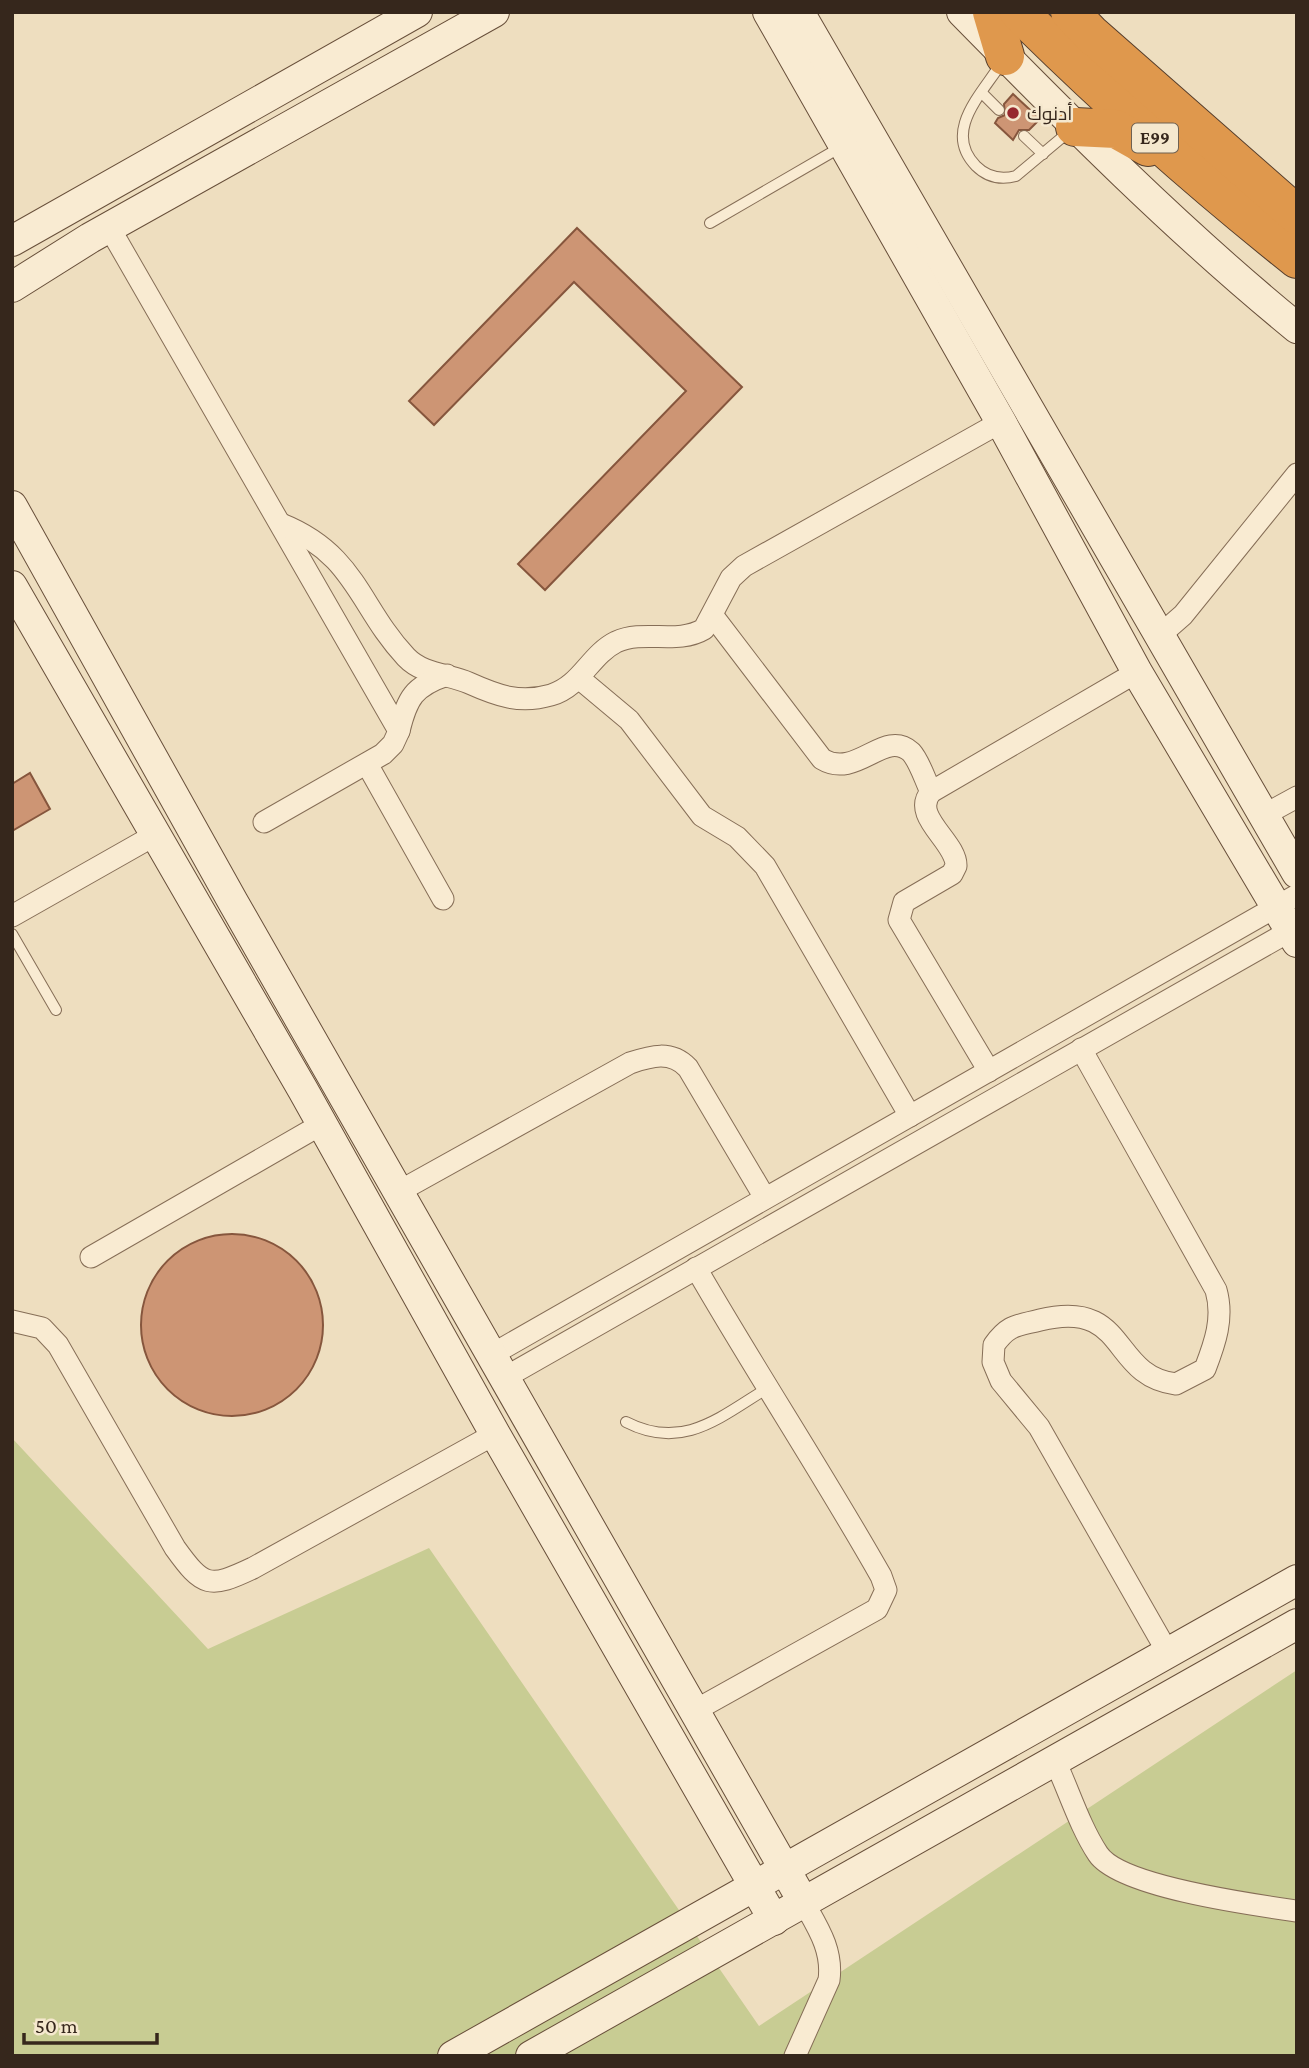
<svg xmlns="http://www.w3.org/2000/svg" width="1309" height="2068" font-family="'Crimson Pro',Cairo,serif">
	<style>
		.green { fill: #c8cc93 }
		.building { fill: #cd9574; stroke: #86563d; stroke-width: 2 }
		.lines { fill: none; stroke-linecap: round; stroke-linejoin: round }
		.lane-casing { stroke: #866e57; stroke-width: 12 }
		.street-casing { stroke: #866e57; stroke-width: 23 }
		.secondary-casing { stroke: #684f3a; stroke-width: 32 }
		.highway-casing { stroke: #543d2c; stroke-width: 40 }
		.lane { stroke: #f9ebd2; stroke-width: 10 }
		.street { stroke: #f9ebd2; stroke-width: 21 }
		.secondary { stroke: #f9ebd2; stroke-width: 30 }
		.highway { stroke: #df984d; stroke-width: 38 }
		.poi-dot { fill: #96272d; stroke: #f5e8ce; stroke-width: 2.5 }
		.labels { text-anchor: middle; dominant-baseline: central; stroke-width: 5; stroke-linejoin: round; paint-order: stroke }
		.shield { fill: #f5e8ce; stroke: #6f6151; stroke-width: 2 }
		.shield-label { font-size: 18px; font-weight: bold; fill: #36271c }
		.poi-label { font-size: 19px; fill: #36271c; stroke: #f5e8ce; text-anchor: start }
	</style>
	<rect width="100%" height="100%" fill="#eedebf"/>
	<polygon class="green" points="12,1438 208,1649 429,1548 759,2026 1297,1670 1297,2056 12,2056"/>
	<g class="building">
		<polygon points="1013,94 1040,119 1029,130 1019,130 1013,140 995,123 998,118 1005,115 1004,104"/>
		<polygon points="577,228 742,387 545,590 518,564 686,391 574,282 434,425 409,401"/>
		<polygon points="30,773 50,809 12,831 12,784"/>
		<circle cx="232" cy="1325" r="91"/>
	</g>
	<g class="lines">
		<g class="lane-casing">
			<g id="lane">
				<path d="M1002 62C982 94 942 131 976 166 987 177 1001 180 1016 176L1071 130"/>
				<polyline points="982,93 999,110"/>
				<polyline points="1024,136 1043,154"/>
				<polyline points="710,223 841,147"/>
				<polyline points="12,934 56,1010"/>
				<path d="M626 1422C682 1451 719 1418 766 1389"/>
			</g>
		</g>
		<g class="street-casing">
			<g id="street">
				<polyline points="109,227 399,731 393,744 383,754 264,822"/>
				<path d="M281 524C356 554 359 607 406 657 423 675 449 674 469 683 498 696 520 704 551 695 581 686 590 655 616 642 645 629 677 645 704 629L731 578 744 566 1001 422"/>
				<path d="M713 616 822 759C857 780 884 728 911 752 920 762 925 780 931 792"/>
				<polyline points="1159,636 1183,615 1297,474"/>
				<polyline points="580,679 629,720 702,816 737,837 765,866 910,1116"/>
				<path d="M399 731C407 698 414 686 447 675"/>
				<polyline points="367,764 443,899"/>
				<polyline points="1264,815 1297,797"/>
				<polyline points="12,916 155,835"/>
				<path d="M1081 1049 1216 1290C1224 1318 1215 1343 1205 1369L1176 1384C1109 1376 1129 1298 1040 1320 1017 1326 1009 1324 994 1345L993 1362 1001 1381 1039 1427 1168 1653"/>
				<path d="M989 1071 899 920 904 902 952 874 956 866C957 842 910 816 931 792L1137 672"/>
				<path d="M398 1192 630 1063C651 1056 671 1050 688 1068L765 1198"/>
				<polyline points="91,1257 322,1124"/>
				<path d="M12 1321 42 1328 58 1345 175 1548C203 1587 209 1589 253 1568L495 1434"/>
				<polyline points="491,1355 1297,895"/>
				<polyline points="504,1378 1297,927"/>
				<path d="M694 1711 877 1609 886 1590 881 1576C822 1472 756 1372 696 1268"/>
				<path d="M1055 1761C1069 1791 1080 1827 1098 1854 1120 1887 1255 1905 1297 1911"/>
				<path d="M795 2056 829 1980C833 1950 818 1928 804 1903"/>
			</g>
		</g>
		<g class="secondary-casing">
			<g id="secondary">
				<polyline points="768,12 1001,422 1137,672 1297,942"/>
				<polyline points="799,12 1297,873"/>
				<path d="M962 12C1070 122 1178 231 1297 328"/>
				<polyline points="12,241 417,12"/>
				<polyline points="12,287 90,238 494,12"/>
				<polyline points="12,506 233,902 804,1903"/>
				<polyline points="12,586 303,1090 495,1434 774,1920"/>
				<polyline points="453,2056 1297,1580"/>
				<polyline points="531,2056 1297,1624"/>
			</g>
		</g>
		<g class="highway-casing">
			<g id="highway">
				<polyline points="992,12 1005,56"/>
				<path d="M1019 12C1107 99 1200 182 1297 259"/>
				<polyline points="1070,12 1091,34 1297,215"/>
				<polyline points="1075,127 1116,129 1148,147"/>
			</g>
		</g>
		<use href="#lane" class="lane"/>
		<use href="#street" class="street"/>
		<use href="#secondary" class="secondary"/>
		<use href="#highway" class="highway"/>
	</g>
	<circle class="poi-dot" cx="1013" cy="113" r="7"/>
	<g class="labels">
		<rect class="shield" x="1132" y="123.5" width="46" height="29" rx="5"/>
		<g class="shield-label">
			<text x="1155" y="138">E99</text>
		</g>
		<g class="poi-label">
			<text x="1027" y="113">أدنوك</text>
		</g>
	</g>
	<rect width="1309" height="2068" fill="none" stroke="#36271c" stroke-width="28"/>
	<path d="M24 2033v10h133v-10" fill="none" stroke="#36271c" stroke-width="3.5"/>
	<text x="35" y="2033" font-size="21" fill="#36271c" stroke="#f5e8ce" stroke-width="5" paint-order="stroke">50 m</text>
</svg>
